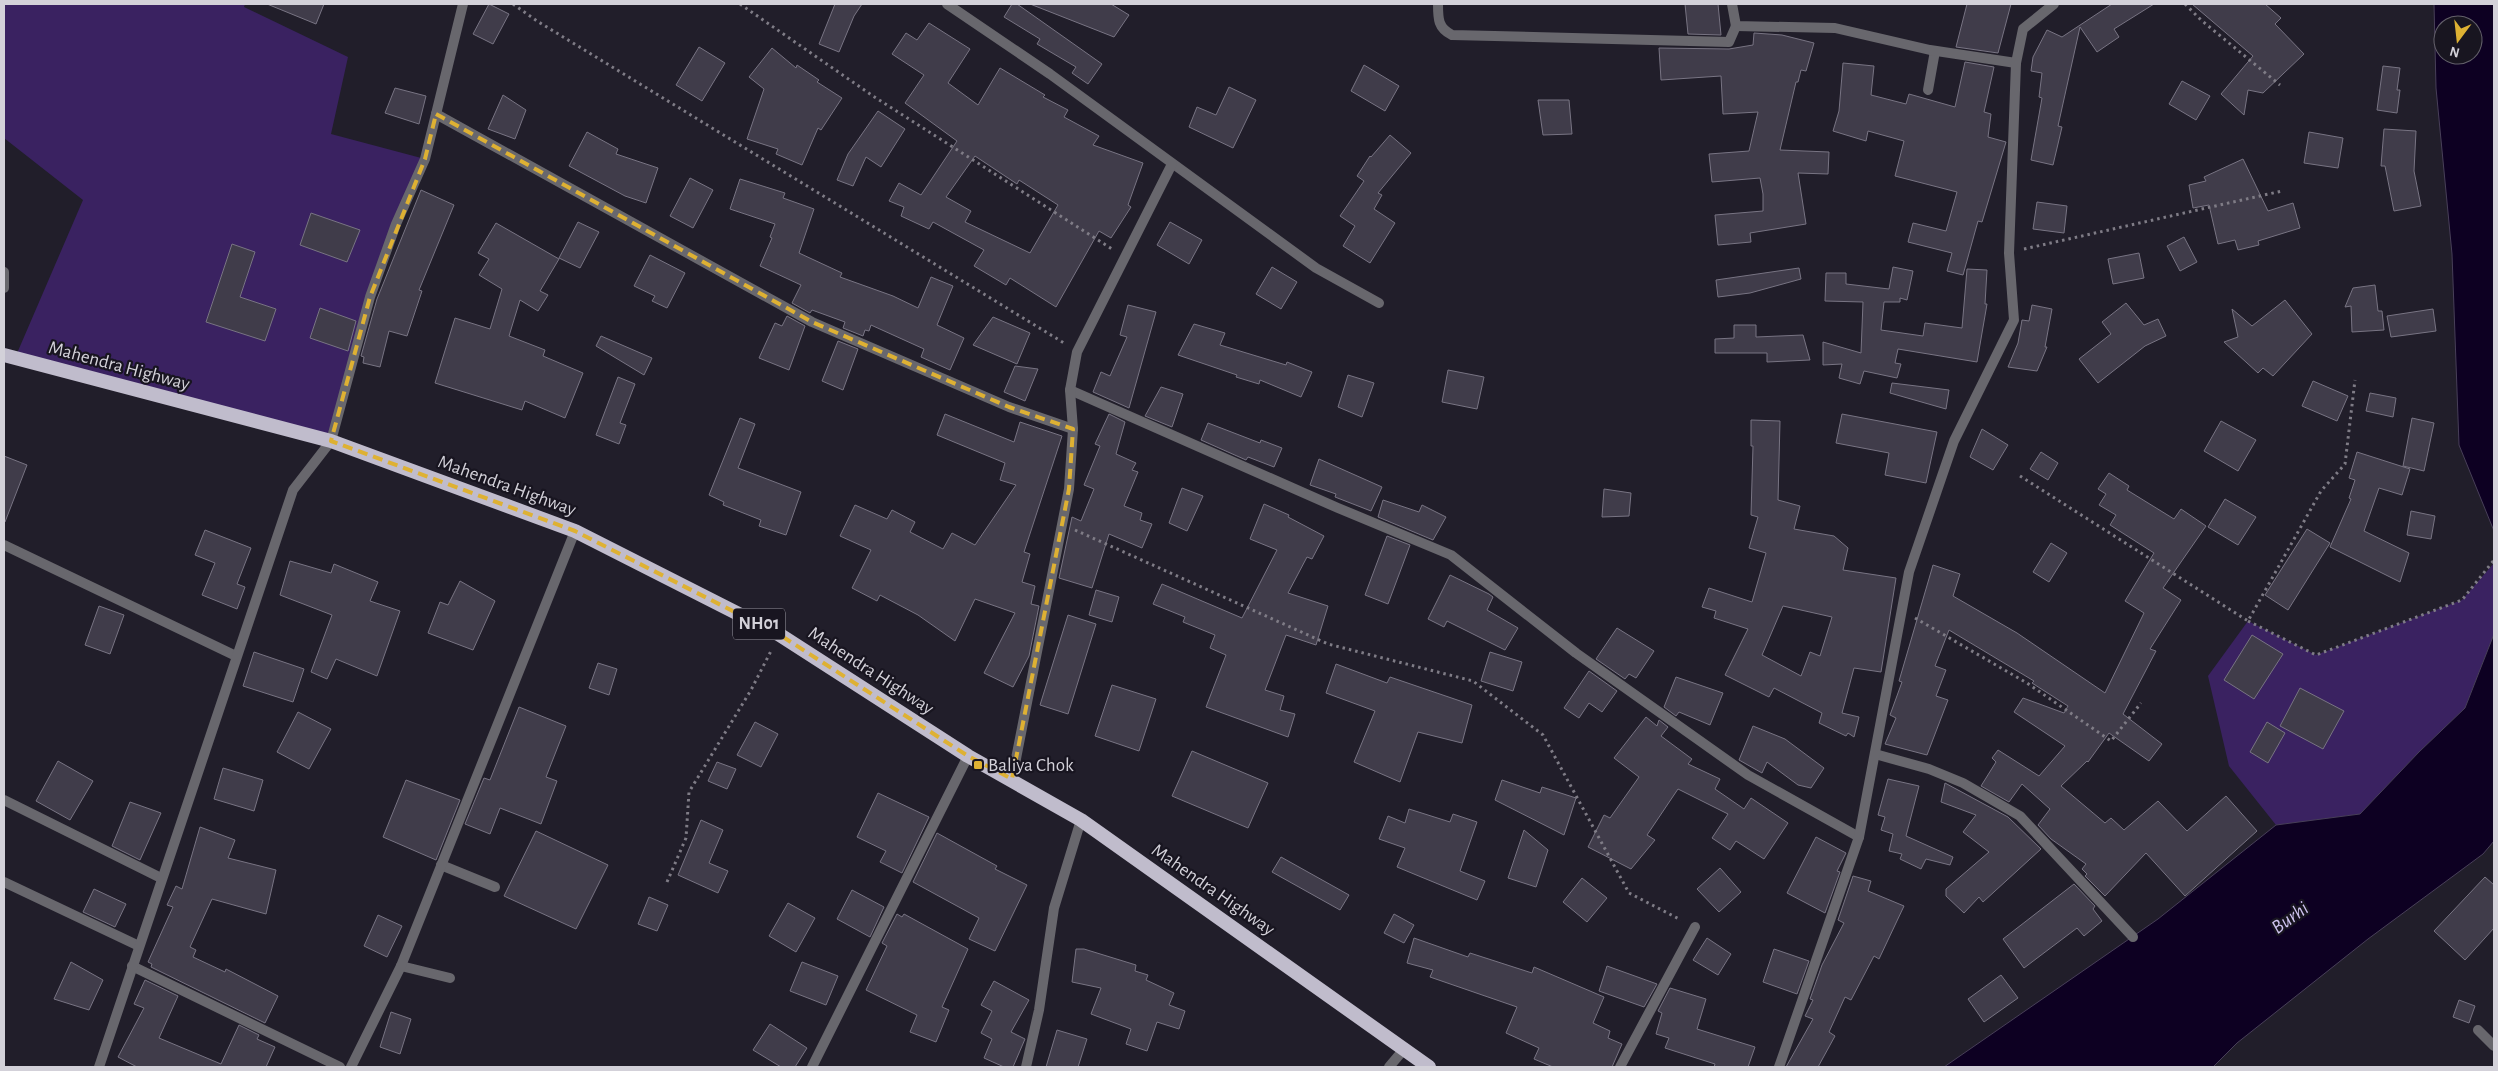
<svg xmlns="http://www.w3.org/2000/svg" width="2498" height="1071" font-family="'Alegreya Sans',sans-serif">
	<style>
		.green { fill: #3a2261 }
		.water { fill: #0d0022; stroke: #483f59; fill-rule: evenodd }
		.building { fill: #403c4a; stroke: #787483; fill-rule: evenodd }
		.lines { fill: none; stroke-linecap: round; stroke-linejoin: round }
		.path { stroke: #7f7c86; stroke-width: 3; stroke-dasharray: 2.5 4; stroke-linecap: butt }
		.service { stroke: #68676d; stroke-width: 10 }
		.minor { stroke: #68676d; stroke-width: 10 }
		.trunk { stroke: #c0bccc; stroke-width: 14 }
		.marked { fill: none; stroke: #deb133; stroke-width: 4; stroke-dasharray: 10 6; stroke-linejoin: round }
		.poi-dot { fill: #deb133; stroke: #181520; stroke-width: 2 }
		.labels { text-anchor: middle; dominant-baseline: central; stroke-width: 4.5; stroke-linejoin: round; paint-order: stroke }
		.shield { fill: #181520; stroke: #9b99a2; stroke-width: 1 }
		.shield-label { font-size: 18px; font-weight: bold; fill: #d3d1d9 }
		.street-label { font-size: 19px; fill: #d3d1d9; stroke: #181520 }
		.poi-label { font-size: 19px; fill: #d3d1d9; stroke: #181520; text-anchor: start }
		.water-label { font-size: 20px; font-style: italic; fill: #cfc4ef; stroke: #181520 }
	</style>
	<rect width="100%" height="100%" fill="#211e2a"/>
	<g class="green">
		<polygon points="4,4 245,4 244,7 348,57 331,134 425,159 396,224 331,441 15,358 83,200 4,138"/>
		<polygon points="2494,563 2494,634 2465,708 2419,752 2360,814 2276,825 2229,766 2208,676 2248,621 2316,655 2462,600"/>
	</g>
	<g class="water">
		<path d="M2434 4H2494V531L2459 445 2452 254 2436 88ZM2443 25H2473V55H2443Z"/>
		<polygon points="2494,634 2494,841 2483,854 2368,939 2237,1043 2213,1067 1944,1067 2158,919 2276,825 2360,814 2419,752 2465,708"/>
	</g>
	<g class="building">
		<polygon points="267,4 324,4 316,24"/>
		<polygon points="489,4 509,14 493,44 473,34"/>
		<polygon points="835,4 862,4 854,16 839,52 819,44"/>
		<polygon points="1012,4 1017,4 1102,64 1088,84 1072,73 1076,67 1037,44 1040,39 1004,17"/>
		<polygon points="1030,4 1111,4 1129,15 1114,37"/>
		<polygon points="1685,4 1718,4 1721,35 1688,34"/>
		<polygon points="1967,4 2011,4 1998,53 1956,47"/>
		<polygon points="2112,4 2154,4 2114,29 2119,37 2097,52 2080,27 2058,126 2062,127 2053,165 2031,160 2042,98 2039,97 2042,73 2031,71 2033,57 2047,30 2062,37"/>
		<polygon points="2192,4 2265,4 2281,18 2275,24 2304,54 2263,93 2248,90 2244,115 2221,94 2253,56"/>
		<path d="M929 23 970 49 948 83 978 105 1000 68 1045 95 1043 97 1068 110 1064 117 1099 136 1093 145 1143 163 1128 205 1131 207 1111 238 1099 231 1056 307 1010 278 1006 285 974 266 984 250 933 222 929 229 901 216 904 207 889 201 899 183 921 195 957 141 905 103 924 75 892 54 906 33 917 40ZM975 156 1017 184 1019 180 1058 205 1030 253 965 222 971 211 946 197Z"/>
		<polygon points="1754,33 1782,35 1814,43 1806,71 1801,70 1798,82 1796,82 1780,150 1829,152 1828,174 1798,173 1806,224 1750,233 1751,242 1718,245 1715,215 1763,211 1763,194 1760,178 1712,182 1709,154 1749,151 1758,112 1723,114 1721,76 1661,80 1659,48 1729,49 1753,45"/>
		<polygon points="699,47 725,63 702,101 676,85"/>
		<polygon points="772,48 796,68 797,65 819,80 817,82 842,98 821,130 818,128 802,165 776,154 778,149 747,139 764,89 749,77"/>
		<polygon points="1965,62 1994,67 1984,112 1991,114 1988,137 2006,142 1982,222 1978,221 1963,275 1947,271 1952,253 1908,242 1913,223 1946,231 1957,192 1895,176 1904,141 1868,131 1866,141 1833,131 1839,111 1843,63 1874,66 1871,95 1906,104 1909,94 1955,107"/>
		<polygon points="1364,65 1399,86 1385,111 1351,91"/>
		<polygon points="2383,66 2400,68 2397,90 2400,90 2397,113 2377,110"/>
		<polygon points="2182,81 2210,96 2196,120 2169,104"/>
		<polygon points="1229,87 1256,100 1233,148 1189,127 1197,107 1216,115"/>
		<polygon points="395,88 426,96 419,124 385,113"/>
		<polygon points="503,95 526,110 515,139 488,129"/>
		<polygon points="1538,100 1569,100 1572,134 1543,135"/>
		<polygon points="878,111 905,129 881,167 866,157 853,186 837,180 848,154"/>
		<polygon points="2384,129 2416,131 2414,171 2421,206 2394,211 2385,166 2381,166"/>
		<polygon points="587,132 618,149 616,154 658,168 646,203 625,196 569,166"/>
		<polygon points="2309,132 2343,138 2338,168 2304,163"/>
		<polygon points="1390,135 1411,153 1378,193 1382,195 1374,209 1395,223 1370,263 1343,246 1355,226 1340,216 1364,181 1357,176 1370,156 1371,157"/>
		<polygon points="2243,159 2268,211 2293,203 2300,228 2258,241 2259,245 2238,250 2235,240 2218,244 2209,205 2193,208 2189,185 2206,181 2204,177"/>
		<polygon points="690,178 713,190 693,228 670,216"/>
		<polygon points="740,179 785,193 783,198 814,209 799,253 842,273 840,277 893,296 918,308 931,277 953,286 937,325 964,338 950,370 921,357 924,349 871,325 869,331 865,330 863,336 843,328 845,322 812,310 810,313 792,303 801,285 760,266 772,238 770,237 775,224 730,209"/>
		<polygon points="421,190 454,205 419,290 422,291 407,336 389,331 380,367 363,363 364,357 361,356 377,299"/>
		<polygon points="2037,202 2067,206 2064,233 2033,229"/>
		<polygon points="311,213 360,230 347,262 300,245"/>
		<polygon points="578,222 599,232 580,268 559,258"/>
		<polygon points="1170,222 1202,240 1189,264 1157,245"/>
		<polygon points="496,223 559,259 540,291 548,295 538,311 520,300 509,336 545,350 543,356 583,373 565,418 525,401 522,410 435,383 455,318 490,329 502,289 479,275 489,259 478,253"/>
		<polygon points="2184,237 2197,262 2180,271 2167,246"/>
		<polygon points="232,244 255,252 240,297 276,309 265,341 206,322"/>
		<polygon points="2139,253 2144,278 2113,284 2108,259"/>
		<polygon points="650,255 685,273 667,308 652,301 655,296 634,286"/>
		<polygon points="1272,267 1297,282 1281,309 1256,294"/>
		<polygon points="1893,267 1913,271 1907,300 1900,298 1900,302 1884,302 1881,330 1923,336 1925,323 1962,328 1967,269 1987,270 1985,304 1987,304 1977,362 1898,349 1895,363 1901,364 1897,378 1864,371 1860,384 1839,378 1842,364 1823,365 1823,342 1861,353 1863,302 1825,301 1826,273 1846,273 1846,284 1889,289"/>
		<polygon points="1799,268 1801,279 1750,293 1718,297 1716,280"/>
		<polygon points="2375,285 2378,311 2382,311 2384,330 2352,332 2351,306 2345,307 2353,288"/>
		<polygon points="2285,300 2312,334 2273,376 2263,368 2258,373 2224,342 2238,337 2232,309 2252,326"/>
		<polygon points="2126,303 2144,325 2158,319 2166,336 2145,346 2098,383 2079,359 2111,334 2102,322"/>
		<polygon points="1128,305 1156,312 1129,408 1093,392 1101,372 1110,376 1127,337 1120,335"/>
		<polygon points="2032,305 2052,309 2045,347 2047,347 2037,371 2008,367 2018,343 2022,320 2029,321"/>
		<polygon points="320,308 356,321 348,351 310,338"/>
		<polygon points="2433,309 2436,331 2391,337 2387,316"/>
		<polygon points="787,316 805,326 789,370 759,358 775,323 782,326"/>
		<polygon points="993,317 1030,333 1017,364 973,345"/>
		<polygon points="1194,324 1225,333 1220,345 1286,365 1287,362 1312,372 1301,397 1260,380 1259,384 1236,377 1237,375 1178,355"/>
		<polygon points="1734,325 1756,325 1756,337 1803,335 1810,360 1767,362 1767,353 1715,353 1715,339 1734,338"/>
		<polygon points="601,336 652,358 644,375 596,346"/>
		<polygon points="838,341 858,349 843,390 822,381"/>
		<polygon points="1015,366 1038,369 1025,401 1004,392"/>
		<polygon points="1448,370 1484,377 1477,409 1442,402"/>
		<polygon points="1348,375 1374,383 1362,417 1338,407"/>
		<polygon points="618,377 635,384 620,423 626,425 619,444 596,435"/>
		<polygon points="2313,381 2348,396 2337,421 2302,406"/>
		<polygon points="1892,383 1949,390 1946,409 1890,393"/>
		<polygon points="1161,387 1183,394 1172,427 1145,416"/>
		<polygon points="2370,393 2396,398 2393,417 2366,411"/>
		<polygon points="945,414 1014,442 1020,422 1062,436 1024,552 1030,554 1022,582 1035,586 1031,604 1039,606 1029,656 1013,687 984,673 1015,613 975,599 955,641 918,615 880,595 877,601 852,588 871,550 840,536 855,505 887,519 892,510 915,522 910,532 943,549 952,533 975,545 1016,485 1000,480 1005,463 937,435"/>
		<polygon points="1109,414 1125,422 1116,454 1136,463 1132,470 1138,472 1124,506 1142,513 1140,520 1152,524 1142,548 1109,534 1092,588 1059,578 1072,517 1081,521 1094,489 1084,485 1100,446 1095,444"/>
		<polygon points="1842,414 1937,432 1926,483 1885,475 1889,453 1836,443"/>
		<polygon points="740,418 755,424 738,468 801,492 786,535 759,526 761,520 723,505 724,502 709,495"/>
		<polygon points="2412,418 2434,423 2424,471 2403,466"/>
		<path d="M1751 420 1780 421 1778 500 1800 506 1794 529 1834 536 1848 548 1843 570 1896 578 1881 672 1854 668 1842 713 1859 717 1854 737 1848 733 1846 736 1819 723 1822 713 1774 688 1769 697 1725 675 1748 629 1714 618 1716 611 1702 607 1709 588 1752 602 1766 553 1749 548 1758 517 1751 515 1753 446H1751ZM1783 606 1832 617 1820 656 1810 652 1801 676 1762 655Z"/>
		<polygon points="2221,421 2256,440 2238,471 2204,451"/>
		<polygon points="1208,423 1260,443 1261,440 1282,448 1274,467 1248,457 1246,460 1201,440"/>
		<polygon points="1982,429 2008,445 1993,470 1970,457"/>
		<polygon points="2041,452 2058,463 2048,480 2030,469"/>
		<polygon points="2357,452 2410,469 2402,495 2379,488 2364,531 2409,553 2400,582 2330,547 2351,499 2349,498 2355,480 2349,478"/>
		<polygon points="4,456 27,465 5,522 4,522"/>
		<polygon points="1319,459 1382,487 1371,511 1335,497 1336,494 1310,485"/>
		<polygon points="2109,473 2129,486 2127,490 2174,519 2181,509 2206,526 2163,588 2181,600 2150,649 2156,651 2123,714 2162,744 2149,761 2109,733 2088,762 2087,761 2061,786 2105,823 2111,818 2124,830 2158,801 2187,831 2226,796 2257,831 2185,896 2146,853 2105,896 2085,876 2087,874 2082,869 2086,864 2051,839 2038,825 2050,809 2022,784 2009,802 1981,786 1996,762 1992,758 1998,750 2039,776 2065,746 2014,712 2023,698 2064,713 2068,706 2032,683 2034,681 1949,630 1935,666 1946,670 1936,696 1948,700 1927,755 1885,744 1896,718 1890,715 1902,682 1899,681 1933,565 1960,574 1953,596 2017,633 2105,693 2144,613 2125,601 2154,553 2110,525 2116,515 2099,505 2106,494 2098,489"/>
		<polygon points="1182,488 1203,496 1187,531 1169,523"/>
		<polygon points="1604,489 1631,493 1629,516 1602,517"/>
		<polygon points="2225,499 2256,517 2238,545 2208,527"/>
		<polygon points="1383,500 1419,512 1422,505 1446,517 1433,540 1378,517"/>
		<polygon points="1264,504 1289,515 1288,517 1324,536 1312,559 1307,557 1288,593 1328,606 1316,645 1286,635 1265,690 1284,696 1280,710 1295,714 1288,737 1206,707 1226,655 1210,648 1215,635 1183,622 1185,617 1153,604 1162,584 1242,618 1277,550 1250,539"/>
		<polygon points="2411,511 2435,516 2431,539 2407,535"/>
		<polygon points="2307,529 2330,543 2288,610 2265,595"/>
		<polygon points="205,530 251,548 237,584 245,587 237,609 202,595 215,563 195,555"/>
		<polygon points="1387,536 1410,545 1388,604 1365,595"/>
		<polygon points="2051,543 2067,553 2049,582 2033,572"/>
		<polygon points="290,561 331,573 334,564 378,582 370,601 400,611 377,676 336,659 327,679 311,672 332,615 280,595"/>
		<polygon points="1450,575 1489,594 1493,597 1487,610 1518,628 1505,650 1447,621 1444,627 1428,619"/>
		<polygon points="460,581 495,601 473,650 428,633 440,602 448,605"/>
		<polygon points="1096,590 1119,597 1112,622 1089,615"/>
		<polygon points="99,606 124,615 110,654 85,645"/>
		<polygon points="1068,615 1096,624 1068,714 1040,705"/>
		<polygon points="1617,628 1654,651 1636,678 1629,674 1625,679 1596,659"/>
		<polygon points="2252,635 2283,654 2254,699 2224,680"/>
		<polygon points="254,652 304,669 293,702 243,686"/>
		<polygon points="1490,652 1522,662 1513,691 1481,681"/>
		<polygon points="598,663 617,669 609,695 589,688"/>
		<polygon points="1336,664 1387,683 1390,677 1472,705 1462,743 1418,732 1400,782 1354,762 1375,711 1326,693"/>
		<polygon points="1589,671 1617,691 1602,712 1589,703 1579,718 1564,708"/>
		<polygon points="1676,677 1723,693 1710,725 1679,712 1676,716 1664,707"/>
		<polygon points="1112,685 1156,699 1139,751 1095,736"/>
		<polygon points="2300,688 2344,711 2323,749 2280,726"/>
		<polygon points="519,707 566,726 546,777 557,781 541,824 500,808 490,834 465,824 484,778 490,780"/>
		<polygon points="298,712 331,729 309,769 277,752"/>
		<polygon points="1646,717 1657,726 1659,720 1668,727 1661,736 1692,759 1688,764 1720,779 1715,789 1744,809 1751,798 1788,823 1764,859 1736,841 1730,850 1712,838 1728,814 1678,789 1647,835 1655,840 1631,869 1588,847 1604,815 1610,818 1639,777 1614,758"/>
		<polygon points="755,722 778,734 761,767 737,755"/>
		<polygon points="2267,722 2285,733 2268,763 2250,752"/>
		<polygon points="1753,726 1785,739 1824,768 1811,788 1798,785 1767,762 1762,773 1739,760"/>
		<polygon points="1192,751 1268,783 1248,828 1172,796"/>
		<polygon points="58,761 93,781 70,820 36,801"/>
		<polygon points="717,762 736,769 727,789 708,781"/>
		<polygon points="223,768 263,780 254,811 214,799"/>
		<polygon points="1888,779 1919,786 1906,836 1953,857 1950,865 1926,859 1921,869 1900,859 1902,854 1889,851 1893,834 1881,830 1885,817 1878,815"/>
		<polygon points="406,780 460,800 436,860 383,837"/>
		<polygon points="1502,780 1540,793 1542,787 1576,798 1564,835 1495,800"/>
		<polygon points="1945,783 2008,817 2041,849 1983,902 1979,897 1964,913 1946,896 1946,889 1989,852 1963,832 1976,815 1941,802"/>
		<polygon points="878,793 929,817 902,873 880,862 886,851 857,837"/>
		<polygon points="130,802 161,813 140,860 112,846"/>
		<polygon points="1409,809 1450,822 1453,814 1477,822 1460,871 1485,881 1477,900 1397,867 1405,848 1379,839 1388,816 1405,823"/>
		<polygon points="701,820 723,830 709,863 728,871 718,893 678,875"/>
		<polygon points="200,827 235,840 228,858 276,870 266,914 212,899 190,947 196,950 193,957 225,972 226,969 278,996 265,1023 151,967 152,964 148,962 173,907 167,905 176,886 182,889"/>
		<polygon points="1524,830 1548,850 1536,887 1508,878"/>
		<polygon points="536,831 608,865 576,929 504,896"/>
		<polygon points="937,833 997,866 995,869 1027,885 995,951 969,939 979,918 913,882"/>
		<polygon points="1816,837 1846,853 1837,871 1840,872 1825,913 1787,893"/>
		<polygon points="1281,857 1349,895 1340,910 1272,872"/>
		<polygon points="1720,868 1741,892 1719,912 1697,889"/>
		<polygon points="1853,876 1871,881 1868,891 1904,906 1879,959 1874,956 1851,1000 1845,997 1829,1032 1835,1036 1818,1067 1786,1067 1813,1019 1805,1016 1813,1000 1810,999 1822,965 1844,923 1838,920"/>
		<polygon points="2485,877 2494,885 2494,928 2465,960 2434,931"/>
		<polygon points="1582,878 1607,898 1587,922 1563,902"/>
		<polygon points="2074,884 2095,906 2093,909 2102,921 2084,936 2077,928 2024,968 2003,939"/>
		<polygon points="94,889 126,904 115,927 83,912"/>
		<polygon points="852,890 884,907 870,937 837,919"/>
		<polygon points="649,897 668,905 657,931 638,924"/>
		<polygon points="788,903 815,918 796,952 769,936"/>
		<polygon points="897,914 902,917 904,914 968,949 942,1007 949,1010 936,1042 910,1032 917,1015 866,990 887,946 882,943"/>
		<polygon points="1394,914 1414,925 1404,943 1384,933"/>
		<polygon points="378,915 402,926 387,957 364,946"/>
		<polygon points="1414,938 1468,957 1470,953 1532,973 1534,967 1604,997 1593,1023 1610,1031 1608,1038 1622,1044 1612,1067 1553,1067 1534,1059 1539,1048 1506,1033 1517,1007 1430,977 1433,970 1407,963"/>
		<polygon points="1707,938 1731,954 1718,975 1693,960"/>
		<polygon points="1076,949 1084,949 1136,965 1135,971 1148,975 1146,980 1174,993 1169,1005 1185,1011 1179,1029 1157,1022 1147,1051 1126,1044 1131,1029 1091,1014 1101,988 1072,982"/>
		<polygon points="1774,949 1809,961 1797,994 1763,982"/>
		<polygon points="71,962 103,980 89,1010 54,999"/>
		<polygon points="802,962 838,976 826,1005 790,991"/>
		<polygon points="1607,966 1657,984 1644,1007 1599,991"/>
		<polygon points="2001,975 2018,998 1984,1022 1968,999"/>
		<polygon points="145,980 178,996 159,1038 221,1064 239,1025 259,1035 257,1039 275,1047 266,1067 137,1067 118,1057 144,1008 134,1004"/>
		<polygon points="994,981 1029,1000 1011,1032 1025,1039 1013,1067 1004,1067 984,1058 992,1039 981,1033 992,1011 981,1005"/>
		<polygon points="1670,988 1706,999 1697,1029 1755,1047 1748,1067 1714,1067 1715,1064 1665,1048 1669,1038 1656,1034 1662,1013 1658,1011"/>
		<polygon points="2459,1000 2475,1006 2469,1023 2453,1017"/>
		<polygon points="391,1012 411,1019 400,1054 380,1047"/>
		<polygon points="770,1024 807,1048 795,1067 781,1067 753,1050"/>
		<polygon points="1057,1030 1087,1039 1078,1067 1046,1067"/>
	</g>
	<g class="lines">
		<g class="path">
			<polyline points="513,4 537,21 1064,343"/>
			<polyline points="740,4 873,96 1112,249"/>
			<polyline points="2185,4 2201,20 2280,85"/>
			<polyline points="2024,249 2282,191"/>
			<polyline points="2020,476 2248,621 2321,491 2345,464 2355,380"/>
			<polyline points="1075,530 1328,644 1473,681 1543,735 1629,893 1681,920"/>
			<polyline points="1915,618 2027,683 2111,741 2141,703"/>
			<polyline points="2248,621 2316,655 2462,600 2494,560"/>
			<polyline points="667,882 686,838 689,792 751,690 772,649"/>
		</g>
		<g class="service">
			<polyline points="1928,90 1935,51"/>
			<polyline points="4,272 4,288"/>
			<polyline points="2478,1030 2494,1046"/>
		</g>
		<g class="minor">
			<polyline points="947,4 1050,74 1316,268 1379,303"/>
			<path d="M1438 4C1438 19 1438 28 1452 35L1729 42 1736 26"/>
			<polyline points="1732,4 1736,26 1835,28 1930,50 2016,63"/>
			<polyline points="436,114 812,322 1009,407 1073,429"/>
			<polyline points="1070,390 1338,508 1451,555 1576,653 1748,775 1859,837"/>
			<polyline points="4,545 236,656"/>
			<polyline points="1875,754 1929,769 1963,783 2020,816 2133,937"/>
			<polyline points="1012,779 1069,489 1073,429 1070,390 1077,352 1172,164"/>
			<polyline points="4,800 161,878"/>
			<polyline points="441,865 495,887"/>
			<polyline points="4,882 139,946"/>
			<polyline points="132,966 340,1067"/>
			<polyline points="401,966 450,978"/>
			<polyline points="99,1067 293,490 331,441 370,297 396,224 425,159 463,4"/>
			<polyline points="351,1067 401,966 575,531"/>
			<polyline points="812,1067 968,756"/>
			<polyline points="1026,1067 1039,1010 1054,908 1081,820"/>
			<polyline points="1389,1067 1405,1048"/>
			<polyline points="1620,1067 1695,927"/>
			<polyline points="1779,1067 1859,837 1909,572 1954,441 2014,320 2009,253 2016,63 2023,29 2054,4"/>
		</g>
		<polyline class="trunk" points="4,355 331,441 575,531 780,635 968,756 1081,820 1429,1067"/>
	</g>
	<path class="marked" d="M436 114 812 322 1009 407 1073 429 1069 489 1012 779 968 756 780 635 575 531 331 441 370 297 425 159Z"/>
	<rect class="poi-dot" x="973" y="760" width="10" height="10" rx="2.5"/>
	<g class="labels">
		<rect class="shield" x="733" y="608.5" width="52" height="31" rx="4"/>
		<g class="shield-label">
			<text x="759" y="624">NH01</text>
		</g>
		<g class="street-label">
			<text transform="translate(119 366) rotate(15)">Mahendra Highway</text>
			<text transform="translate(507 486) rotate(20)">Mahendra Highway</text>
			<text transform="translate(871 671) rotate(33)">Mahendra Highway</text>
			<text transform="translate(1213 890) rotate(35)">Mahendra Highway</text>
		</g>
		<g class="poi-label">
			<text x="988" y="765">Baliya Chok</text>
		</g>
		<g class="water-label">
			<text transform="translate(2290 918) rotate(-36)">Burhi</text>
		</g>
	</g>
	<rect width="2498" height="1071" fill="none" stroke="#d3d1d9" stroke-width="10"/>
	<g transform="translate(2458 40) rotate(195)"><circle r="24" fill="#181520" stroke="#63606a"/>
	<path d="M0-4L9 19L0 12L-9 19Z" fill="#deb133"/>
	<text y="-8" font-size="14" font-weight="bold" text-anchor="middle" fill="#d3d1d9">N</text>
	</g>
</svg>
